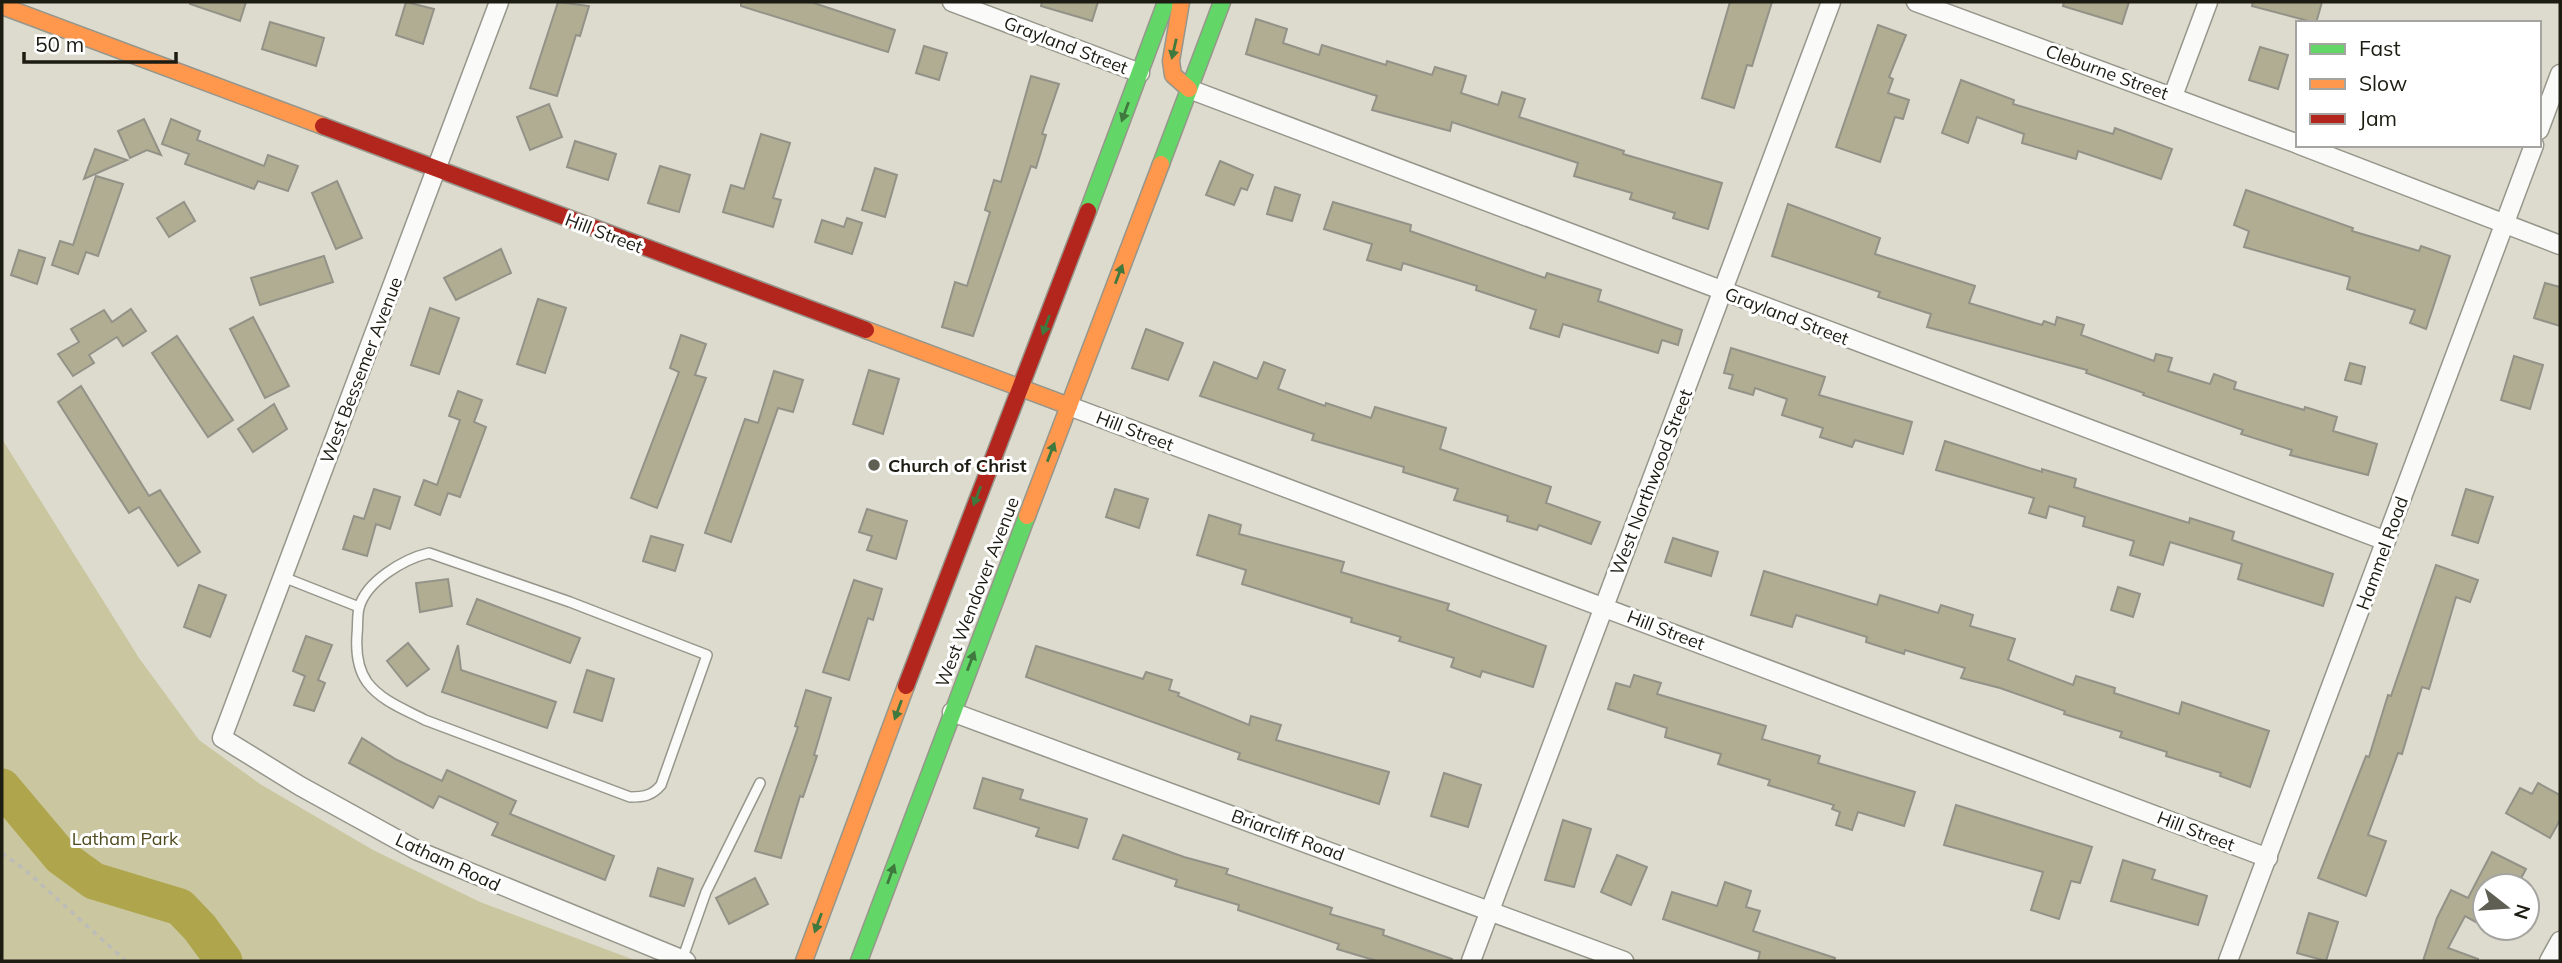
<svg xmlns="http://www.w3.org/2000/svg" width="2562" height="963" font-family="Mulish,sans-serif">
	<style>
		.green { fill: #cac69f }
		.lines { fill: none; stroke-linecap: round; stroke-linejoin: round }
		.river { stroke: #aea54c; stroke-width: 37 }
		.building { fill: #b0ad92; stroke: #939288; stroke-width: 2 }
		.lane-casing { stroke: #97968c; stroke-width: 12 }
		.street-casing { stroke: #97968c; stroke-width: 21 }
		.fast-casing { stroke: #97968c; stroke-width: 19 }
		.slow-casing { stroke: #97968c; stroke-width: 19 }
		.jam-casing { stroke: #97968c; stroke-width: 19 }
		.path { stroke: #bcbcb8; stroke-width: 3.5; stroke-dasharray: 5 5; stroke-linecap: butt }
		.lane { stroke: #fafaf8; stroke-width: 9 }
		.street { stroke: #fafaf8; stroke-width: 18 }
		.fast { stroke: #63d668; stroke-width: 16 }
		.slow { stroke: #ff974d; stroke-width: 16 }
		.jam { stroke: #b3261e; stroke-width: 16 }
		.oneway { fill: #40793e }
		.poi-dot { fill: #605f54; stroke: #fff; stroke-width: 2.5 }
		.labels { text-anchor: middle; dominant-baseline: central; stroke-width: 6; stroke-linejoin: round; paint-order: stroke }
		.street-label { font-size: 18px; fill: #1d1c13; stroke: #fff }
		.poi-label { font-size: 18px; font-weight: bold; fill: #1d1c13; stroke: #fff; text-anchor: start }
		.park-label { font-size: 18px; fill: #4f4a1e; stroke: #fff }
	</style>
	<rect width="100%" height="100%" fill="#dcdbcd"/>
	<polygon class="green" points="2,439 139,658 199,740 260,784 373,850 480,902 637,961 2,961"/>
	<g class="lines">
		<polyline class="river" points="2,787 61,857 94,881 180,907 200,928 224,961"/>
	</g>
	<g class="building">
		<polygon points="191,2 246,2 240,21 190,4"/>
		<polygon points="406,2 434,9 423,44 396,35"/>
		<polygon points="558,2 589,6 580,36 576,35 557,96 530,88"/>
		<polygon points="741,2 811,2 895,30 888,52 741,6"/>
		<polygon points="1042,2 1098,2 1092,21 1041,6"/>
		<polygon points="1730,2 1772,2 1752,66 1747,65 1734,108 1702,98"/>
		<polygon points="2064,2 2129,2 2122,24 2063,6"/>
		<polygon points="2253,2 2322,2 2316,23 2252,6"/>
		<polygon points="1256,19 1287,29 1283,43 1319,55 1322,45 1386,65 1387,61 1432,75 1435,67 1466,76 1461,93 1498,105 1502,92 1525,99 1519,117 1624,151 1623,154 1722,183 1708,229 1673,218 1675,213 1630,199 1632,193 1574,176 1578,163 1452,122 1450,131 1372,110 1377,96 1246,54"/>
		<polygon points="270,22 324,38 316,66 262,49"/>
		<polygon points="1878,25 1906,35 1889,77 1893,79 1888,93 1909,100 1903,119 1895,117 1880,162 1836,147"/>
		<polygon points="924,46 947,53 939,80 916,73"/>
		<polygon points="2260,47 2288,55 2278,89 2249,80"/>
		<polygon points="1031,76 1059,84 1042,134 1046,135 1036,168 1031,166 973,336 942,327 955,282 967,286 990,212 985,210 994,180 1001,182"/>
		<polygon points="1961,80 2014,100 2013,104 2113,134 2115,128 2172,149 2161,179 2078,151 2076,159 2022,143 2024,134 1977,117 1968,143 1942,133"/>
		<polygon points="549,104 562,137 530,150 517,117"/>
		<polygon points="144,119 161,155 147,150 130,158 118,131"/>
		<polygon points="171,119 200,131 197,140 264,166 268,155 298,166 288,191 258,181 254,189 185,164 189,154 162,144"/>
		<polygon points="761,134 790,143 773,198 781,200 773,227 723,212 731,185 744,189"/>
		<polygon points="575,141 616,154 608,180 567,167"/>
		<polygon points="95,149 127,160 84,179"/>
		<polygon points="1220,161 1253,175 1247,190 1241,188 1234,205 1206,195"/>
		<polygon points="660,166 690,175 679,212 648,203"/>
		<polygon points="875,168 897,175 885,217 862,210"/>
		<polygon points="96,176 123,184 98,256 86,252 78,274 52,265 60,241 73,245"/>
		<polygon points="337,181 362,238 336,249 312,193"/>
		<polygon points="1275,187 1300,195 1292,221 1267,214"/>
		<polygon points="2246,190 2353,228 2352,231 2419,251 2421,246 2450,256 2426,329 2410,323 2415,310 2347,289 2350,277 2244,247 2249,231 2234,225"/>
		<polygon points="184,202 195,221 169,237 157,218"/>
		<polygon points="1333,202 1411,225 1410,231 1545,278 1547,273 1601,290 1598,301 1682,330 1678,345 1662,340 1658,353 1563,324 1559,337 1530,328 1536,310 1476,290 1477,286 1403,263 1401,270 1367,260 1372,244 1324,229"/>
		<polygon points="1788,204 1880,238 1875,254 1975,286 1969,303 2042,325 2044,321 2055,325 2057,317 2084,325 2081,335 2154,361 2156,354 2172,358 2168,371 2210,384 2214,374 2236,382 2234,389 2304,410 2305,407 2337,417 2333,431 2377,444 2368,475 2290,455 2292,450 2241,434 2243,430 2143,395 2144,393 2086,373 2087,370 1927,327 1931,314 1878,297 1880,292 1772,256"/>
		<polygon points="847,218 862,223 852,254 815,242 822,220 844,227"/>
		<polygon points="501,249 511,273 456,300 444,278"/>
		<polygon points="19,250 45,258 37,284 11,275"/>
		<polygon points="324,256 333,282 260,305 251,278"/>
		<polygon points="2545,283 2560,287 2560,326 2534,318"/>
		<polygon points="538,299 566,308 545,373 517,364"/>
		<polygon points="430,308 459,318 439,374 411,365"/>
		<polygon points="131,309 146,331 123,346 117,337 89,355 94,363 73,376 58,354 79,342 71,329 104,310 112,322"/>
		<polygon points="253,317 289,386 265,398 230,329"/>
		<polygon points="1146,329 1183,343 1168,380 1132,368"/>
		<polygon points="681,335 706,344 695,375 706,378 657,508 631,498 679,372 670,368"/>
		<polygon points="177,336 233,420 208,437 152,353"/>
		<polygon points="1731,348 1825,377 1819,395 1912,422 1903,454 1855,440 1852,447 1820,437 1823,428 1782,415 1787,399 1755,388 1753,395 1729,388 1733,375 1724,373"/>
		<polygon points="2514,356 2543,365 2530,409 2501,400"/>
		<polygon points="1214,362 1257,379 1264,362 1285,370 1278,389 1325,406 1326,403 1371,418 1375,407 1446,428 1440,449 1551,487 1546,503 1600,522 1591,544 1539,525 1537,530 1507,521 1508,516 1454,500 1458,489 1403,472 1404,467 1312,440 1314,434 1200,396"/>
		<polygon points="2350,363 2365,367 2361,384 2345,380"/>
		<polygon points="869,370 899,379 883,434 853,424"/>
		<polygon points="774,371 803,380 793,412 778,408 731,542 705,533 745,419 758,423"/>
		<polygon points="81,386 149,496 160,490 200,552 178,566 139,507 129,513 58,402"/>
		<polygon points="458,391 482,400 474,422 486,427 460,497 448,493 440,515 415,505 424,480 437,485 460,420 449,416"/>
		<polygon points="274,404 287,429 253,452 238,429"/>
		<polygon points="1945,441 2042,472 2042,469 2076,479 2074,487 2189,523 2190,518 2234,532 2232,540 2333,574 2323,606 2238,579 2242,564 2170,542 2163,565 2130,555 2134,541 2083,526 2085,517 2049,506 2046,518 2029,513 2034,498 1936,470"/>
		<polygon points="374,489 400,497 390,529 376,524 367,556 343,549 354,516 364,519"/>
		<polygon points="1115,489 1148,499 1139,528 1106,517"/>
		<polygon points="2466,489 2493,497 2478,543 2452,535"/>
		<polygon points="867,509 907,521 896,559 867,550 872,536 859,532"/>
		<polygon points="1209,515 1241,525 1239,534 1344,562 1341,572 1449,604 1447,610 1546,646 1533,687 1482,671 1480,677 1451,667 1454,658 1399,641 1401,637 1351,622 1352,618 1242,584 1246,570 1197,555"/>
		<polygon points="651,536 683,545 675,571 643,561"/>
		<polygon points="1673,538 1718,552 1711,576 1665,562"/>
		<polygon points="2436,565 2478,580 2470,602 2456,597 2429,689 2422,687 2402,754 2398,753 2368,835 2386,841 2366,896 2318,878 2366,756 2369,757 2388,695 2391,696"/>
		<polygon points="1764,571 1877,605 1880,595 1938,613 1941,605 1973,615 1970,626 2015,639 2008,660 2073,685 2076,676 2115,688 2114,693 2179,714 2182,702 2269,731 2250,787 2220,776 2221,773 2166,756 2167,752 2120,737 2122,732 2064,714 2065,711 2000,688 1961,678 1965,668 1905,650 1904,654 1866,642 1867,637 1796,615 1792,627 1751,615"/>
		<polygon points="448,579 452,606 420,612 416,583"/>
		<polygon points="854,580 882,589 873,620 868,618 849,680 823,672"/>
		<polygon points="199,585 226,595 210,637 184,627"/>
		<polygon points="2118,587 2140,594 2133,617 2111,610"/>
		<polygon points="477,599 580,638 570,663 467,624"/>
		<polygon points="306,636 332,645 318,680 325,683 314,711 294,705 305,676 293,671"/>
		<polygon points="408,643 429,669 407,686 387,661"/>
		<polygon points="458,645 461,670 556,702 547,728 442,692"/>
		<polygon points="1036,646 1143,679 1146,672 1172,680 1169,690 1179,693 1178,696 1249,725 1251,716 1281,725 1276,740 1389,772 1379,804 1238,759 1240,753 1026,677"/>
		<polygon points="587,670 614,679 602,721 574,712"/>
		<polygon points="1634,675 1661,683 1657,694 1766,726 1762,739 1820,756 1818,763 1915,792 1904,826 1858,812 1852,830 1836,825 1840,812 1832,809 1834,805 1768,785 1770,780 1718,764 1721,754 1665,737 1667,728 1608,709 1616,683 1630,687"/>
		<polygon points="806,690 831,698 814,755 817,756 803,797 800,796 781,858 755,851 798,727 795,726"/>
		<polygon points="362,738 397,760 442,781 447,770 516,801 510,814 614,856 605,880 492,835 498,823 439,796 433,808 349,763"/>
		<polygon points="1444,773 1481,785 1468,827 1431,816"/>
		<polygon points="983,778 1023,790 1020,799 1087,819 1078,848 1036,836 1039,828 974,808"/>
		<polygon points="2538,783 2560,795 2560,820 2550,838 2506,813 2520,788 2532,794"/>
		<polygon points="1956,805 2092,847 2080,883 2071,881 2059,919 2031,910 2043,872 1944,845"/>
		<polygon points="1563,820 1591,829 1574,887 1545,880"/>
		<polygon points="1123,835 1184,857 1228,869 1226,874 1332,908 1330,914 1384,930 1383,935 1452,959 1452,961 1377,961 1337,949 1339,944 1238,910 1239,905 1175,886 1177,880 1113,859"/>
		<polygon points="2492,852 2526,869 2517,886 2485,886 2485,927 2465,916 2448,948 2478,959 2478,961 2423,961 2437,918 2451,890 2468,898"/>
		<polygon points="1617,855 1647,867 1631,905 1601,892"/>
		<polygon points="2123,860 2155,870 2152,879 2207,896 2198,925 2111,901"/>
		<polygon points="658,868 693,879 684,906 650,896"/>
		<polygon points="755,878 768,904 729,924 716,898"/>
		<polygon points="1725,882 1751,891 1746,907 1760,911 1753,931 1835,958 1834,961 1758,961 1760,952 1663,919 1672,892 1717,906"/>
		<polygon points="2309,913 2338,922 2326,961 2297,953"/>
	</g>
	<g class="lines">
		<g class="lane-casing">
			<g id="lane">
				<path d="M429 553 570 602 707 655 661 785C652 796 643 797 630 797L425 720C406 710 381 701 367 682 358 669 356 650 357 635 358 626 357 616 359 608 366 581 404 559 429 553Z"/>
				<polyline points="283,577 359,607"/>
				<polyline points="682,960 706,892 760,783"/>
			</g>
		</g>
		<g class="street-casing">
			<g id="street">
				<polyline points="499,2 222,738 300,786 418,851 686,961"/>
				<polyline points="952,2 1140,73"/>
				<polyline points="1916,2 2298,144"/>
				<polyline points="1189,89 2386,541"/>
				<polyline points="2173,96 2208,2"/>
				<polyline points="2539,130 2560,74"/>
				<polyline points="2300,145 2560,245"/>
				<polyline points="1069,406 2268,858"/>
				<polyline points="952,712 1624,961"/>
				<polyline points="1471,961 1831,2"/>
				<polyline points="2228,961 2534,145"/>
				<polyline points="2549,961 2560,941"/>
			</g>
		</g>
		<g class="fast-casing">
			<g id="fast">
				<polyline points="1161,164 1222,2"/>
				<polyline points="1088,211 1166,2"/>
				<polyline points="859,961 1027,516"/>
			</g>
		</g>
		<g class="slow-casing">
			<g id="slow">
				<polyline points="1181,2 1171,61 1173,75 1189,89"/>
				<polyline points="2,6 323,126"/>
				<polyline points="866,330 1069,406"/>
				<polyline points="1027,516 1161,164"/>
				<polyline points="804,961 906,686"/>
			</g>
		</g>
		<g class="jam-casing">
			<g id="jam">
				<polyline points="323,126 866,330"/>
				<polyline points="906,686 1088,211"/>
			</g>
		</g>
		<polyline class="path" points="2,853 24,869 126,961"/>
		<use href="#lane" class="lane"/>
		<use href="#street" class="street"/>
		<use href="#fast" class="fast"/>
		<use href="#slow" class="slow"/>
		<use href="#jam" class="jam"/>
	</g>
	<defs><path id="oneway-solid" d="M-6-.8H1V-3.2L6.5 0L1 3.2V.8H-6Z" transform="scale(1.75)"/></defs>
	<g class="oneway">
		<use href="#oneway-solid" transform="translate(1174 49) rotate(103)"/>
		<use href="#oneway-solid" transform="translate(1125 112) rotate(110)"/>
		<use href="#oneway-solid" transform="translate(1119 274) rotate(-69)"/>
		<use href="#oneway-solid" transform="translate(1046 325) rotate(110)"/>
		<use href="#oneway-solid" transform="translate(1051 452) rotate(-69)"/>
		<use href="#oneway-solid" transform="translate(977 496) rotate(111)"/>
		<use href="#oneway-solid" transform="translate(971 661) rotate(-69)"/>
		<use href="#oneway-solid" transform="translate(898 710) rotate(110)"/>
		<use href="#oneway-solid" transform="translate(891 874) rotate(-70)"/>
		<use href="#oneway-solid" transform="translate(818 923) rotate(110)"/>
	</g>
	<circle class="poi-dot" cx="874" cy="465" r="7"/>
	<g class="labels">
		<g class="street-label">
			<text transform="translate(1066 45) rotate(21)">Grayland Street</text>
			<text transform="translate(2107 72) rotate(20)">Cleburne Street</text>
			<text transform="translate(604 233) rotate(21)">Hill Street</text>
			<text transform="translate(1787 316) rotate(21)">Grayland Street</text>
			<text transform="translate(361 370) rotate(-69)">West Bessemer Avenue</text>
			<text transform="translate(1135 431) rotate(21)">Hill Street</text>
			<text transform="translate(1651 482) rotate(-69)">West Northwood Street</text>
			<text transform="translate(2382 553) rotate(-70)">Hammel Road</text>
			<text transform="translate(977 592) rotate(-69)">West Wendover Avenue</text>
			<text transform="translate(1666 630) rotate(21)">Hill Street</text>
			<text transform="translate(2196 831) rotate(21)">Hill Street</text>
			<text transform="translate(1288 835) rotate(20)">Briarcliff Road</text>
			<text transform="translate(448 862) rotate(25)">Latham Road</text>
		</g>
		<g class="poi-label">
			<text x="888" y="465">Church of Christ</text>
		</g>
		<g class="park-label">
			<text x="125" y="838">Latham Park</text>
		</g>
	</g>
	<rect width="2562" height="963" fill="none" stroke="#1d1c13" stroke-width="7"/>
	<rect x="2296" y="21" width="245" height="126" fill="#ffffff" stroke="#a5a4a1" stroke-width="2"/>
	<rect x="2310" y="44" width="35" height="10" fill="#63d668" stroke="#a5a4a1" stroke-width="2"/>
	<text x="2359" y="56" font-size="21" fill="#1d1c13">Fast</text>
	<rect x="2310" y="79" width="35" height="10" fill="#ff974d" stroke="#a5a4a1" stroke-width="2"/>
	<text x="2359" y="91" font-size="21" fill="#1d1c13">Slow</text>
	<rect x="2310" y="114" width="35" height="10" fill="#b3261e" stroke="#a5a4a1" stroke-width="2"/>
	<text x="2359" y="126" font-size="21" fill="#1d1c13">Jam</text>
	<g transform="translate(2506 907) rotate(107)"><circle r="33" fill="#ffffff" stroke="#a5a4a1" stroke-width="2"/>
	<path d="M0-5L12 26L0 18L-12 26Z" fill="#605f54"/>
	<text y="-10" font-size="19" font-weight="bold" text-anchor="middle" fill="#1d1c13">N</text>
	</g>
	<path d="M24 52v10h152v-10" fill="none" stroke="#1d1c13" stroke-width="3.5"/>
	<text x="35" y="52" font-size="21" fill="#1d1c13" stroke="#ffffff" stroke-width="5" paint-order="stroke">50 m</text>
</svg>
